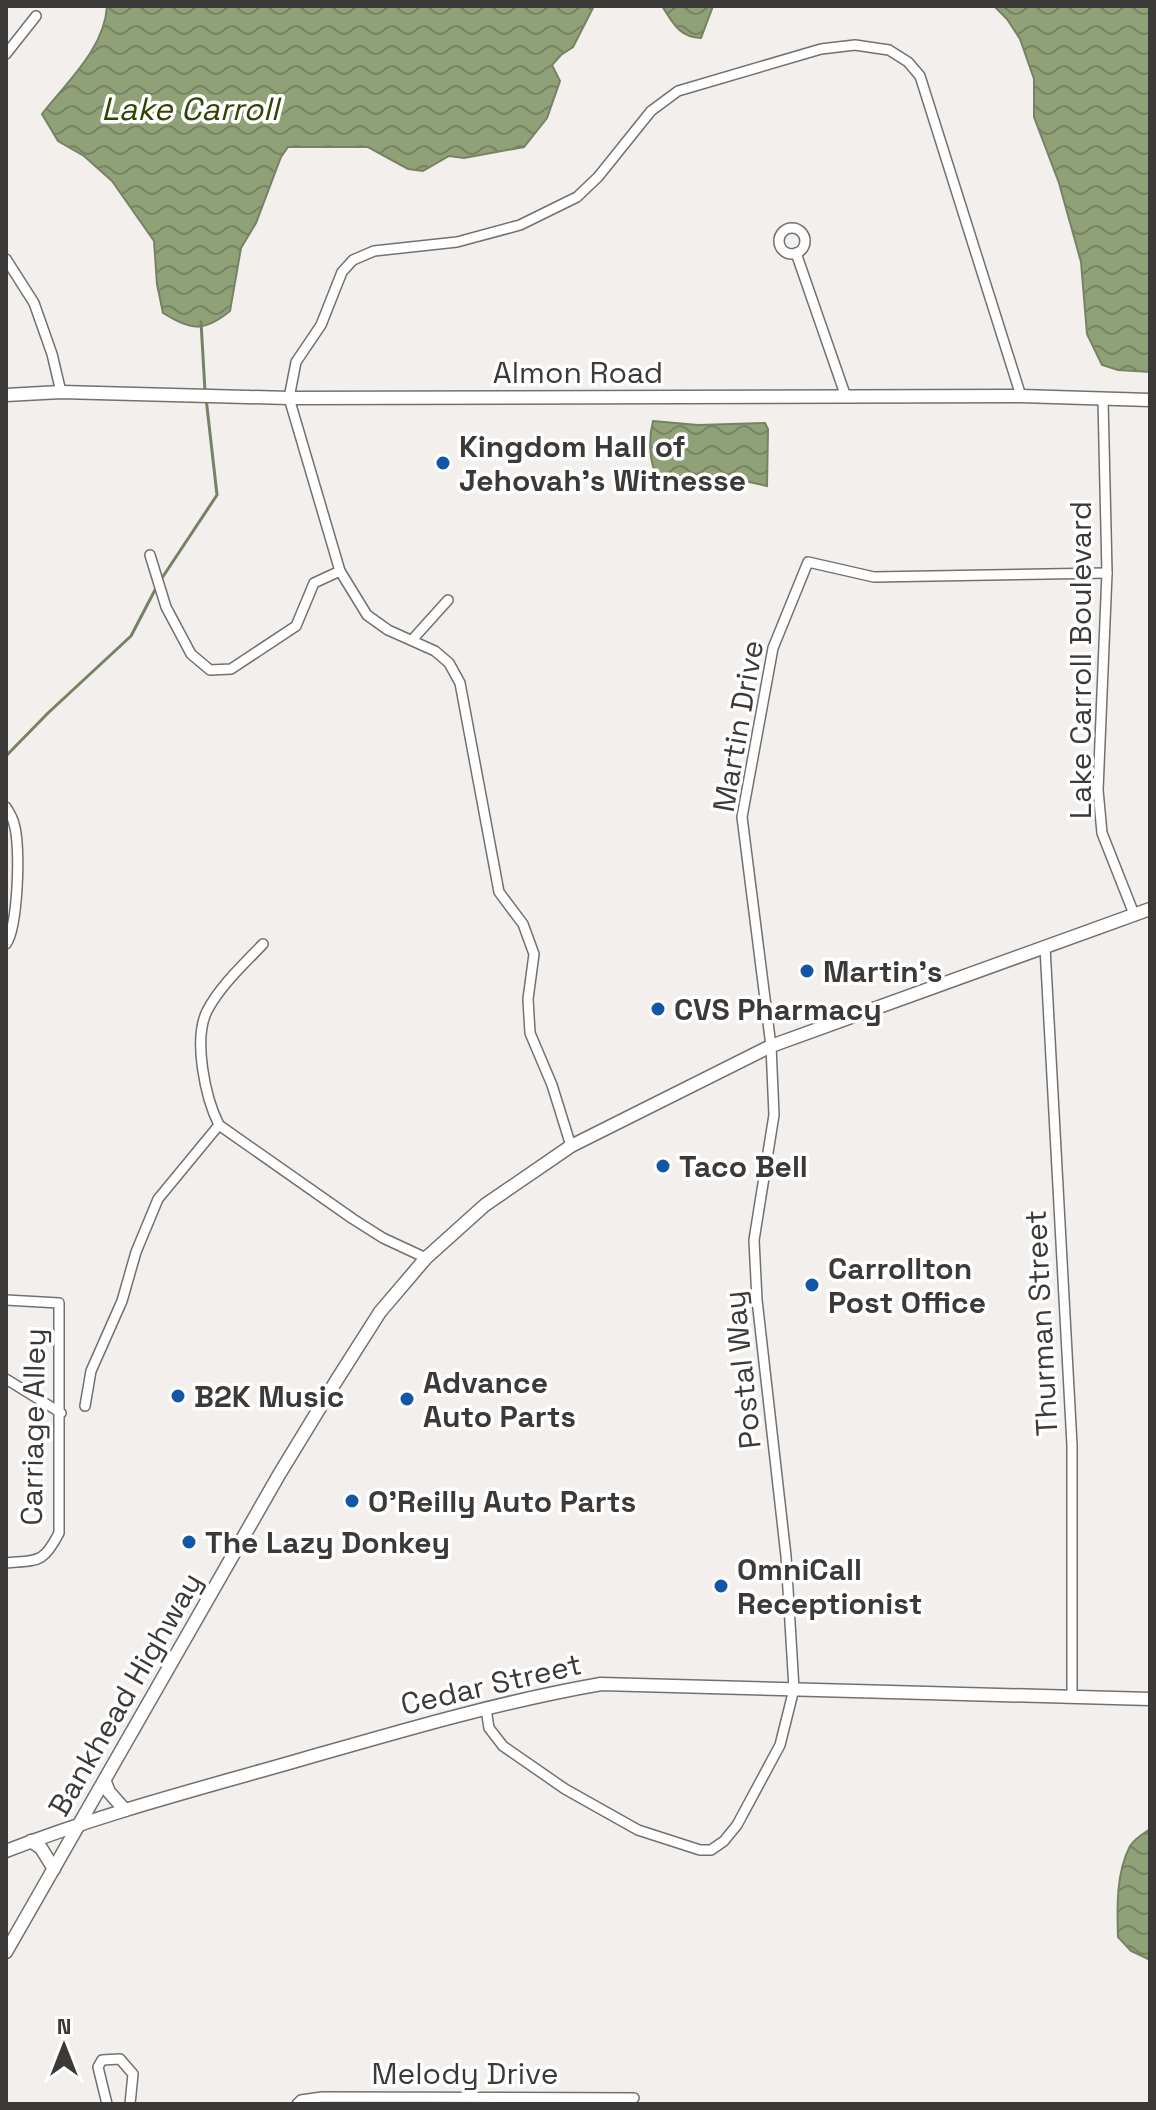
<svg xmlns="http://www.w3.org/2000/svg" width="1156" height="2110" font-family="'Space Grotesk',sans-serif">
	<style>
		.water { fill: url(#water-waves); stroke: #768264; stroke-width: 2 }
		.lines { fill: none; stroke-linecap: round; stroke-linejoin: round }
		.stream { stroke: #768264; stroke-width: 3 }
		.street-casing { stroke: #73716f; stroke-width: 12 }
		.secondary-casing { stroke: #73716f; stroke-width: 15 }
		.street { stroke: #fff; stroke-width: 9 }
		.secondary { stroke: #fff; stroke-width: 12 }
		.poi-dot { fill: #1257a7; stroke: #fff; stroke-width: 3 }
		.labels { text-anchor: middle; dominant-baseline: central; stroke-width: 7; stroke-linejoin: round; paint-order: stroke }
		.street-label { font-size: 30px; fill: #3b3a39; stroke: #fff }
		.poi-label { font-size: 30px; font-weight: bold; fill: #3b3a39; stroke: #fff; text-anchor: start }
		.water-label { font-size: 32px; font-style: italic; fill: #304400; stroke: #fff }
	</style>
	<defs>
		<pattern id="water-waves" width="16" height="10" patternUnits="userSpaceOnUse" patternTransform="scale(2)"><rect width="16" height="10" fill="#90a177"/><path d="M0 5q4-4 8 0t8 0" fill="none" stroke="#778463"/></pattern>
	</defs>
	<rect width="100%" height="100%" fill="#f2efed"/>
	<g class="water">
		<path d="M107 6H594L573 47 561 55 552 65 560 81 547 118 524 147 464 158 449 156 423 171 408 169 368 147H288L281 157 256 223 241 248 230 311C203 333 191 330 163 313L157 284 154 241 112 181 84 156 58 141 42 114C66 83 105 48 107 6Z"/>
		<path d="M662 6H713L701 38C679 37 673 23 662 6Z"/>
		<polygon points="994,6 1150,6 1150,372 1118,370 1102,365 1087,334 1081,262 1059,183 1034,117 1034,79 1020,39 1007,19"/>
		<path d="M653 421 698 425 765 423 768 429 767 486 740 480 722 481 691 473 678 477H659C648 466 649 436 653 421Z"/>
		<path d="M1150 1829V1960L1131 1951 1118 1937C1117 1908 1116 1873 1130 1846 1134 1839 1143 1834 1150 1829Z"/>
	</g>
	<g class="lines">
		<g class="stream">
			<polyline points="201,322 205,391"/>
			<polyline points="160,581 217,495 206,398"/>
			<polyline points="6,756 48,713 131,636 156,588"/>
		</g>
		<g class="street-casing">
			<g id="street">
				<polyline points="6,54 36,16"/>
				<circle cx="792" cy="241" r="13"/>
				<polyline points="796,253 846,397"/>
				<polyline points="6,259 34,303 52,354 61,392"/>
				<polyline points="1103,400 1107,573 1098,790 1102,833 1134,914"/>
				<polyline points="150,555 166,607 191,654 210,670 231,669 296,626 314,583 340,571"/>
				<polyline points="412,640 448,600"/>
				<path d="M6 807C9 812 13 818 14 824 21 844 18 928 6 944"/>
				<path d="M263 944C244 964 220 986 207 1011 193 1039 205 1097 219 1125L353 1219 383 1238 426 1258"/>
				<polyline points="1045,947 1072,1445 1072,1697"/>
				<polyline points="571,1146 552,1085 530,1033 528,999 534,954 523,924 499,892 460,683 449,663 435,651 388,630 367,615 340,571 289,398 296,362 321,325 342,272 353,260 374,251 457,242 520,225 577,197 598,177 651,111 678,91 821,49 855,45 889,50 908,62 920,76 1021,396"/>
				<path d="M6 1300 59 1303V1533C43 1564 38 1560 6 1563"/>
				<polyline points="6,1379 61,1413"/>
				<polyline points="85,1406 91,1371 122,1301 136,1252 158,1199 219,1125"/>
				<polyline points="486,1709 489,1728 503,1746 565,1789 638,1830 700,1850 711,1850 724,1841 737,1825 780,1745 794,1689 786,1556 757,1300 754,1240 774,1115 771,1046 742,817 773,648 808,562 874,577 1107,573"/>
				<polyline points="107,2104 98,2067 102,2060 120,2059 133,2074 130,2104"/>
				<polyline points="297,2104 301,2100 322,2097 634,2098"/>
			</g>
		</g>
		<g class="secondary-casing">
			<g id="secondary">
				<polyline points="6,395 61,392 289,398 1021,396 1150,400"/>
				<polyline points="105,1782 109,1792 125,1810"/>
				<polyline points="31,1841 41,1848 54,1869"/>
				<path d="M6 1851C101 1814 198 1789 296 1761 397 1732 498 1702 601 1684L1150 1699"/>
				<polyline points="6,1952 280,1473 338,1378 380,1312 426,1258 485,1205 571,1146 771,1046 1150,909"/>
			</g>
		</g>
		<use href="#street" class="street"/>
		<use href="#secondary" class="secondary"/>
	</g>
	<g class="poi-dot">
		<circle cx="443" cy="463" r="8"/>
		<circle cx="807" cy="971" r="8"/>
		<circle cx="658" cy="1009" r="8"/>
		<circle cx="663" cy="1166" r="8"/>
		<circle cx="812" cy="1285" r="8"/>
		<circle cx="178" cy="1396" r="8"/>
		<circle cx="407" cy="1399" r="8"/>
		<circle cx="352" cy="1501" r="8"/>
		<circle cx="189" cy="1542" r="8"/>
		<circle cx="721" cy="1586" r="8"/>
	</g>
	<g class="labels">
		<g class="street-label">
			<text x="578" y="372">Almon Road</text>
			<text transform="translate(1080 660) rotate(-90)">Lake Carroll Boulevard</text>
			<text transform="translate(738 726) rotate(-80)">Martin Drive</text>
			<text transform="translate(1041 1323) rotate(-93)">Thurman Street</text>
			<text transform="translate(742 1370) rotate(-96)">Postal Way</text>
			<text transform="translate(33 1427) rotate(-89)">Carriage Alley</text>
			<text transform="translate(491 1684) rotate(-13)">Cedar Street</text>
			<text transform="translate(125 1694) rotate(-60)">Bankhead Highway</text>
			<text x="465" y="2073">Melody Drive</text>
		</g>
		<g class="poi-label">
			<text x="459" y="446">Kingdom Hall of<tspan x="459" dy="34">Jehovah’s Witnesse</tspan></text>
			<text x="823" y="971">Martin's</text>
			<text x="674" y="1009">CVS Pharmacy</text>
			<text x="679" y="1166">Taco Bell</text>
			<text x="828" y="1268">Carrollton<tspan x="828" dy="34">Post Office</tspan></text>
			<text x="423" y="1382">Advance<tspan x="423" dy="34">Auto Parts</tspan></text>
			<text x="194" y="1396">B2K Music</text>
			<text x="368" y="1501">O'Reilly Auto Parts</text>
			<text x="205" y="1542">The Lazy Donkey</text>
			<text x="737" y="1569">OmniCall<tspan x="737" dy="34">Receptionist</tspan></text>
		</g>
		<g class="water-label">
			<text x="190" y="109">Lake Carroll</text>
		</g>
	</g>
	<rect width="1156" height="2110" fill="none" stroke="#3b3a39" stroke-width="16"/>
	<g transform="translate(64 2046)" stroke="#ffffff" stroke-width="6" paint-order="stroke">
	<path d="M0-6L14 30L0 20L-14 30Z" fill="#3b3a39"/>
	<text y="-12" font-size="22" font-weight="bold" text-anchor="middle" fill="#3b3a39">N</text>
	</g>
</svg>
